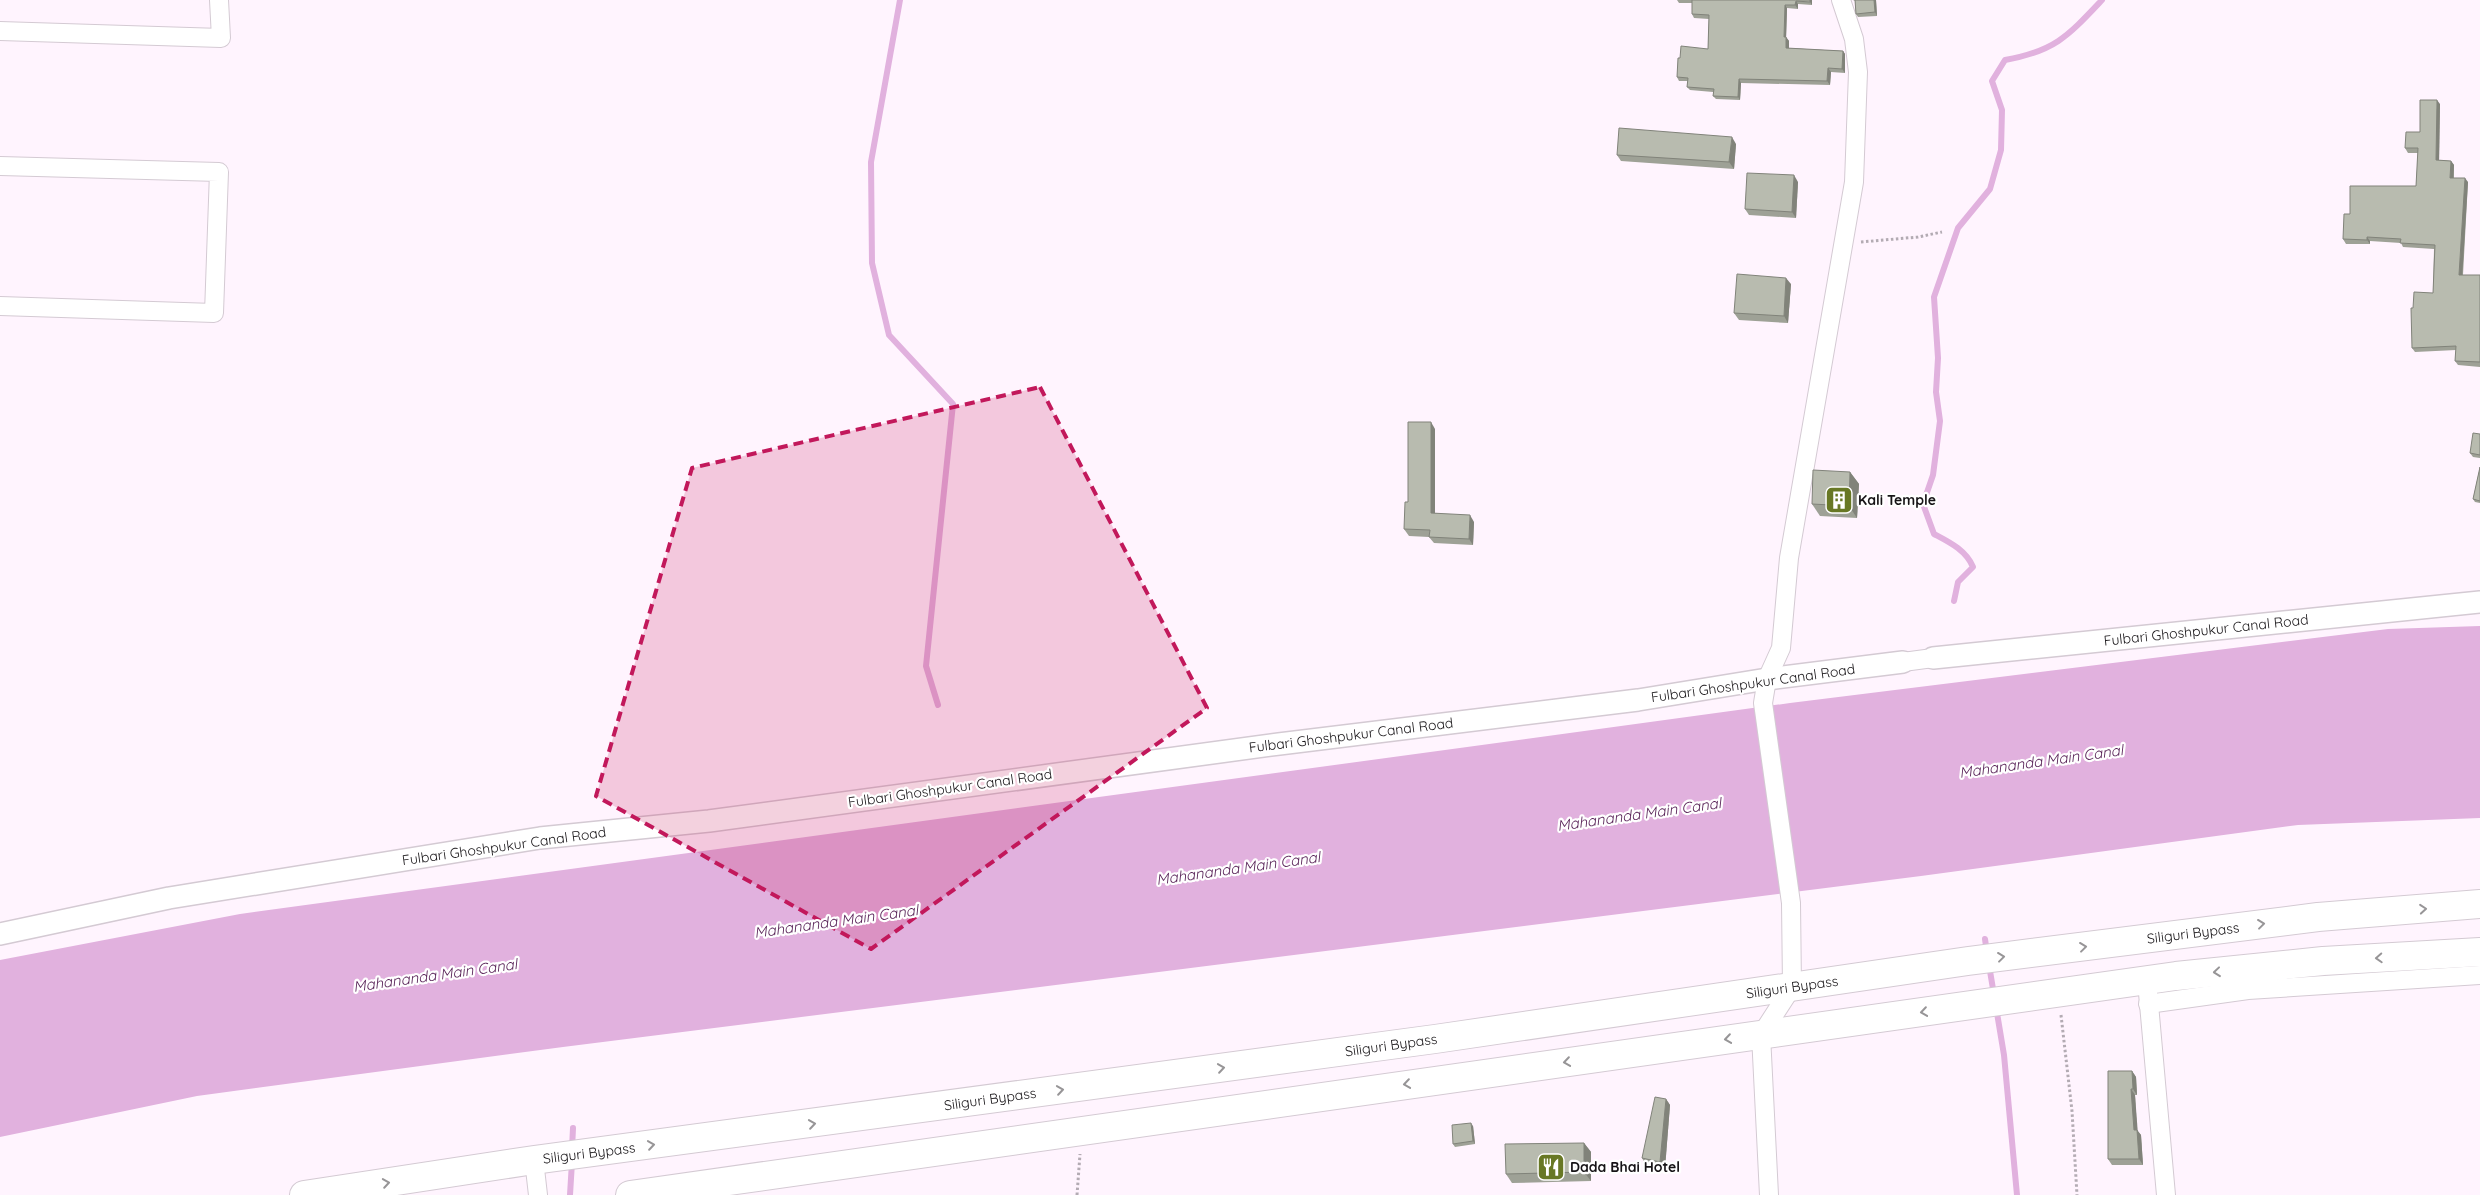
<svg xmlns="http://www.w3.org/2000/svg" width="2480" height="1195" font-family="Quicksand,sans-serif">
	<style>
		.water { fill: #e1b1de }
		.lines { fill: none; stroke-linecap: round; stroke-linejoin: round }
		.stream { stroke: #e1b1de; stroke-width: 6 }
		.minor-casing { stroke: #d4cad3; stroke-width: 20 }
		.tertiary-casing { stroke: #d4cad3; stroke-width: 24 }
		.trunk-casing { stroke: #d4cad3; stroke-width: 30 }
		.path { stroke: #b3abb3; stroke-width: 3; stroke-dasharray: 2.5 2.5; stroke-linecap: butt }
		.minor { stroke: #fff; stroke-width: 18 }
		.tertiary { stroke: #fff; stroke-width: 21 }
		.trunk { stroke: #fff; stroke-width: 28 }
		.wall { fill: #9ea196 }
		.shaded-wall { fill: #81837a }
		.building { fill: #b8bbaf; stroke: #81837a }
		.oneway { stroke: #979597 }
		.marked { fill: #c2185b; fill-opacity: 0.2; stroke: #c2185b; stroke-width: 4; stroke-dasharray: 10 6; stroke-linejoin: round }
		.labels { text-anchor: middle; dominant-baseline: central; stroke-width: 4.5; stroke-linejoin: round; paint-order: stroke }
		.poi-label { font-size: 14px; font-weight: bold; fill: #171417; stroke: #fff; text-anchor: start }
		.street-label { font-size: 14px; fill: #171417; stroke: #fff }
		.water-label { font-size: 15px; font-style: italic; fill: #551e54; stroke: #fff }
	</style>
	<rect width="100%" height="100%" fill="#fff4fe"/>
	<polygon class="water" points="2480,626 2480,818 2298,825 1921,876 563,1047 197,1096 0,1137 0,960 240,914 1790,703 2388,629"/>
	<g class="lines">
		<g class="stream">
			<polyline points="900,0 871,162 872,263 889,335 953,404 926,666 938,705"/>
			<path d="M1954 601 1958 582 1973 567C1966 550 1949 542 1934 534L1923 504 1933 475 1940 421 1936 392 1938 358 1934 297 1958 228 1990 189 2001 150 2002 110 1992 81 2005 60C2055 51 2068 36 2102 0"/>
			<polyline points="1985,939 1987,953"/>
			<polyline points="1989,965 1994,995"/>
			<polyline points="1996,1007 2004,1055 2017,1195"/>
			<polyline points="572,1149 573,1128"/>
			<polyline points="570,1195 572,1162"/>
		</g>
		<g class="minor-casing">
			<g id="minor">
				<polyline points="0,31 221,38 219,0"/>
				<polyline points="0,166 219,172 214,313 0,306"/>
				<polyline points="1903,662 1933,658"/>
				<polyline points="2148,993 2166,1195"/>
				<polyline points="2148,1004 2248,990 2480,975"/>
				<polyline points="534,1160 538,1195"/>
				<polyline points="1769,1195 1761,1035 1792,987 1791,903 1763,703 1767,679 1781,648 1789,558 1854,182 1858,72 1854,39 1841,0"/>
			</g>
		</g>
		<g class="tertiary-casing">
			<g id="tertiary">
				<polyline points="1933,658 2480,602"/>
				<polyline points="0,934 169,898 540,838 709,821 1279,744 1638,700 1767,679 1903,662"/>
			</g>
		</g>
		<g class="trunk-casing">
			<g id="trunk">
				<polyline points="304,1195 534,1160 1435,1039 1968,961 2318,917 2480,904"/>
				<polyline points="630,1195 2176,976 2323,961 2480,952"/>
			</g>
		</g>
		<g class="path">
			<polyline points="1861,242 1918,237 1942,232"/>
			<polyline points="2061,1015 2072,1111 2077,1195"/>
			<polyline points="1077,1195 1080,1154"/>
		</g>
		<use href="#minor" class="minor"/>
		<use href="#tertiary" class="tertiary"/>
		<use href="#trunk" class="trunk"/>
	</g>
	<g class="wall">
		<polygon points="1677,0 1812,0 1812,5 1798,4 1798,9 1787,8 1786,37 1789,41 1789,48 1843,51 1845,54 1845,73 1831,72 1830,85 1741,83 1740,100 1716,99 1713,96 1713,92 1690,90 1687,87 1688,81 1679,81 1677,77 1680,58 1708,49 1709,19 1694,18 1692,14 1692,3 1679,3"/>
		<polygon points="1853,0 1876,0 1877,16 1858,17 1856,14 1855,1"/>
		<polygon points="2440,104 2439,160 2451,161 2454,165 2454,178 2468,182 2463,275 2480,275 2480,367 2458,365 2455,361 2456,350 2415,352 2412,348 2413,308 2433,293 2434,249 2403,247 2401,243 2370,241 2370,244 2346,244 2343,239 2350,214 2416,186 2418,153 2408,153 2405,148 2420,132"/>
		<polygon points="1736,144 1734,169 1621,161 1617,155"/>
		<polygon points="1798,182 1796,218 1749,215 1745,209"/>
		<polygon points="1791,284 1788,323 1739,320 1734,313"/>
		<polygon points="1435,429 1435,513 1474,522 1473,545 1434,543 1429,537 1409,536 1404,529 1408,502"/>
		<polygon points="2480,434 2480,458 2473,457 2470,453"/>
		<polygon points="2480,467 2480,503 2475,502 2473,499"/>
		<polygon points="1850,472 1859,484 1857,518 1820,516 1812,504"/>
		<polygon points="2132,1071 2136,1077 2137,1095 2135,1095 2137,1130 2141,1135 2143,1165 2112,1165 2108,1159"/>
		<polygon points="1666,1099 1670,1105 1665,1168 1646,1165 1642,1158"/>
		<polygon points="1473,1126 1475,1144 1455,1147 1453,1144"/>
		<polygon points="1584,1143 1591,1152 1591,1181 1512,1183 1506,1174"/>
	</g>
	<g class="shaded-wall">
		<polygon points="1810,0 1812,0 1812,5 1810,2"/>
		<polygon points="1874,0 1876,0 1877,16 1875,12"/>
		<polygon points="1796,1 1798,4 1798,9 1795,5"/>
		<polygon points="1785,5 1787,8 1786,41 1784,37"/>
		<polygon points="1786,37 1789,41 1789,52 1786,48"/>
		<polygon points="1843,51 1845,54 1845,73 1842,69"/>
		<polygon points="1828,68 1831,72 1830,85 1827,81"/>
		<polygon points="1739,79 1741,83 1740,100 1738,97"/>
		<polygon points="2437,100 2440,104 2439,164 2436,160"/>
		<polygon points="1732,137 1736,144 1734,169 1729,162"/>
		<polygon points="2451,161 2454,165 2453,183 2450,178"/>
		<polygon points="1794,175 1798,182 1796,218 1792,212"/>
		<polygon points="2465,178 2468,182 2462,279 2459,275"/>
		<polygon points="2367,237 2370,241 2370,244 2367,240"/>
		<polygon points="1786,278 1791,284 1788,323 1784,316"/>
		<polygon points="1431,422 1435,429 1435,519 1431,513"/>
		<polygon points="1850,472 1859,484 1857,518 1849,506"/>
		<polygon points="1470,515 1474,522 1473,545 1469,539"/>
		<polygon points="2132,1071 2136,1077 2137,1095 2133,1089"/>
		<polygon points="2131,1089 2135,1095 2138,1135 2134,1130"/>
		<polygon points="1666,1099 1670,1105 1665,1168 1660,1162"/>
		<polygon points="1471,1123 1473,1126 1475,1144 1473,1141"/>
		<polygon points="2137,1130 2141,1135 2143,1165 2139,1159"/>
		<polygon points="1584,1143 1591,1152 1591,1181 1584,1172"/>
	</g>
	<g class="building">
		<polygon points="1692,0 1810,0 1810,2 1796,1 1795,5 1785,5 1784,37 1786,37 1786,48 1843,51 1842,69 1828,68 1827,81 1739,79 1738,97 1713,96 1714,89 1687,87 1688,78 1677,77 1678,58 1680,58 1681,46 1708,49 1709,15 1692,14"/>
		<polygon points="1855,0 1874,0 1875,12 1856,14"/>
		<polygon points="2420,100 2437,100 2436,160 2451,161 2450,178 2465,178 2459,275 2480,275 2480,362 2455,361 2456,346 2412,348 2411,308 2413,308 2414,292 2433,293 2435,245 2400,243 2401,239 2367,237 2367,240 2343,239 2344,214 2350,214 2350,186 2416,186 2418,148 2405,148 2406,132 2420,132"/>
		<polygon points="1619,128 1732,137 1729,162 1617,155"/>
		<polygon points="1747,173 1794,175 1792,212 1745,209"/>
		<polygon points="1737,274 1786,278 1784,316 1734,313"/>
		<polygon points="1408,422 1431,422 1431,513 1470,515 1469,539 1429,537 1430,530 1404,529 1405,502 1408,502"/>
		<polygon points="2473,433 2480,434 2480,455 2470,453"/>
		<polygon points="2480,467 2480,501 2473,499"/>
		<polygon points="1813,470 1850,472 1849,506 1812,504"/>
		<polygon points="2108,1071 2132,1071 2133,1089 2131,1089 2134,1130 2137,1130 2139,1159 2108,1159"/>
		<polygon points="1655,1097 1666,1099 1660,1162 1642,1158"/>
		<polygon points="1471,1123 1473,1141 1453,1144 1452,1125"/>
		<polygon points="1584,1143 1584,1172 1506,1174 1505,1144"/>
	</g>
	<defs><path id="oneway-chevron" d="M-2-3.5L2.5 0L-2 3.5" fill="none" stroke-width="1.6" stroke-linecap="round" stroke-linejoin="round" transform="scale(1.25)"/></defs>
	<g class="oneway">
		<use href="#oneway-chevron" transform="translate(2423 909) rotate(-5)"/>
		<use href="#oneway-chevron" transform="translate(2261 924) rotate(-7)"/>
		<use href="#oneway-chevron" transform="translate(2083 947) rotate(-7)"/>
		<use href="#oneway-chevron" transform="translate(2001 957) rotate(-7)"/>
		<use href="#oneway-chevron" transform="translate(2379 958) rotate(177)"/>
		<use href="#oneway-chevron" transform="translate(2217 972) rotate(174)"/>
		<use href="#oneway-chevron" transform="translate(1924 1012) rotate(172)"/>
		<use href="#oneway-chevron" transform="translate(1728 1039) rotate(172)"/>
		<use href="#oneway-chevron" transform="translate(1567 1062) rotate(172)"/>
		<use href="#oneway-chevron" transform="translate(1221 1068) rotate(-8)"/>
		<use href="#oneway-chevron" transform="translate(1407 1084) rotate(172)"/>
		<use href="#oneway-chevron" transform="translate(1060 1090) rotate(-8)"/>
		<use href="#oneway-chevron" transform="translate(812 1124) rotate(-8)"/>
		<use href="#oneway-chevron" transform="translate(651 1145) rotate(-8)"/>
		<use href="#oneway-chevron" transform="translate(386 1183) rotate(-9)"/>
	</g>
	<path class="marked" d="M1040 387 1207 708 871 949 596 796 692 468Z"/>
	<defs>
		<g id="building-square" transform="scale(1.4375)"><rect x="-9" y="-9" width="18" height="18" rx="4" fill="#687825" stroke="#fff"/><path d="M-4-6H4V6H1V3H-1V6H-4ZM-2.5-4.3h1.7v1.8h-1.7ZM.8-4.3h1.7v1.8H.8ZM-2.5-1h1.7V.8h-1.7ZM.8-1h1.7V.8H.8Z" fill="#fff"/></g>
		<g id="restaurant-square" transform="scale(1.4375)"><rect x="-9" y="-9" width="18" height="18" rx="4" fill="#687825" stroke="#fff"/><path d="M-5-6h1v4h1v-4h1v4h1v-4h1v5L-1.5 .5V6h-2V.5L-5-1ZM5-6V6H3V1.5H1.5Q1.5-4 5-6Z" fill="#fff"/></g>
	</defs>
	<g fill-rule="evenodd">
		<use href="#building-square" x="1839" y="500"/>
		<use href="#restaurant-square" x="1551" y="1167"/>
	</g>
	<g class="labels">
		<g class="poi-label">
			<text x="1858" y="500">Kali Temple</text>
			<text x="1570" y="1167">Dada Bhai Hotel</text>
		</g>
		<g class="street-label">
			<text transform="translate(2206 630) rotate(-6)">Fulbari Ghoshpukur Canal Road</text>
			<text transform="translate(1753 683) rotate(-8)">Fulbari Ghoshpukur Canal Road</text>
			<text transform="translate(1351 735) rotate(-7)">Fulbari Ghoshpukur Canal Road</text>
			<text transform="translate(950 788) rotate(-8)">Fulbari Ghoshpukur Canal Road</text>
			<text transform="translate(504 846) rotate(-8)">Fulbari Ghoshpukur Canal Road</text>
			<text transform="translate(2193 933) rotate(-7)">Siliguri Bypass</text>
			<text transform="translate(1792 987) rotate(-8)">Siliguri Bypass</text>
			<text transform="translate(1391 1045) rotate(-8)">Siliguri Bypass</text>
			<text transform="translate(990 1099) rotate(-8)">Siliguri Bypass</text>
			<text transform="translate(589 1153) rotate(-7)">Siliguri Bypass</text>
		</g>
		<g class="water-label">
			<text transform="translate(2041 761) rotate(-8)">Mahananda Main Canal</text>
			<text transform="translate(1639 814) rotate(-8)">Mahananda Main Canal</text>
			<text transform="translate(1238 868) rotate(-8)">Mahananda Main Canal</text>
			<text transform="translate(836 921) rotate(-8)">Mahananda Main Canal</text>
			<text transform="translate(435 975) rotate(-8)">Mahananda Main Canal</text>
		</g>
	</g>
</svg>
